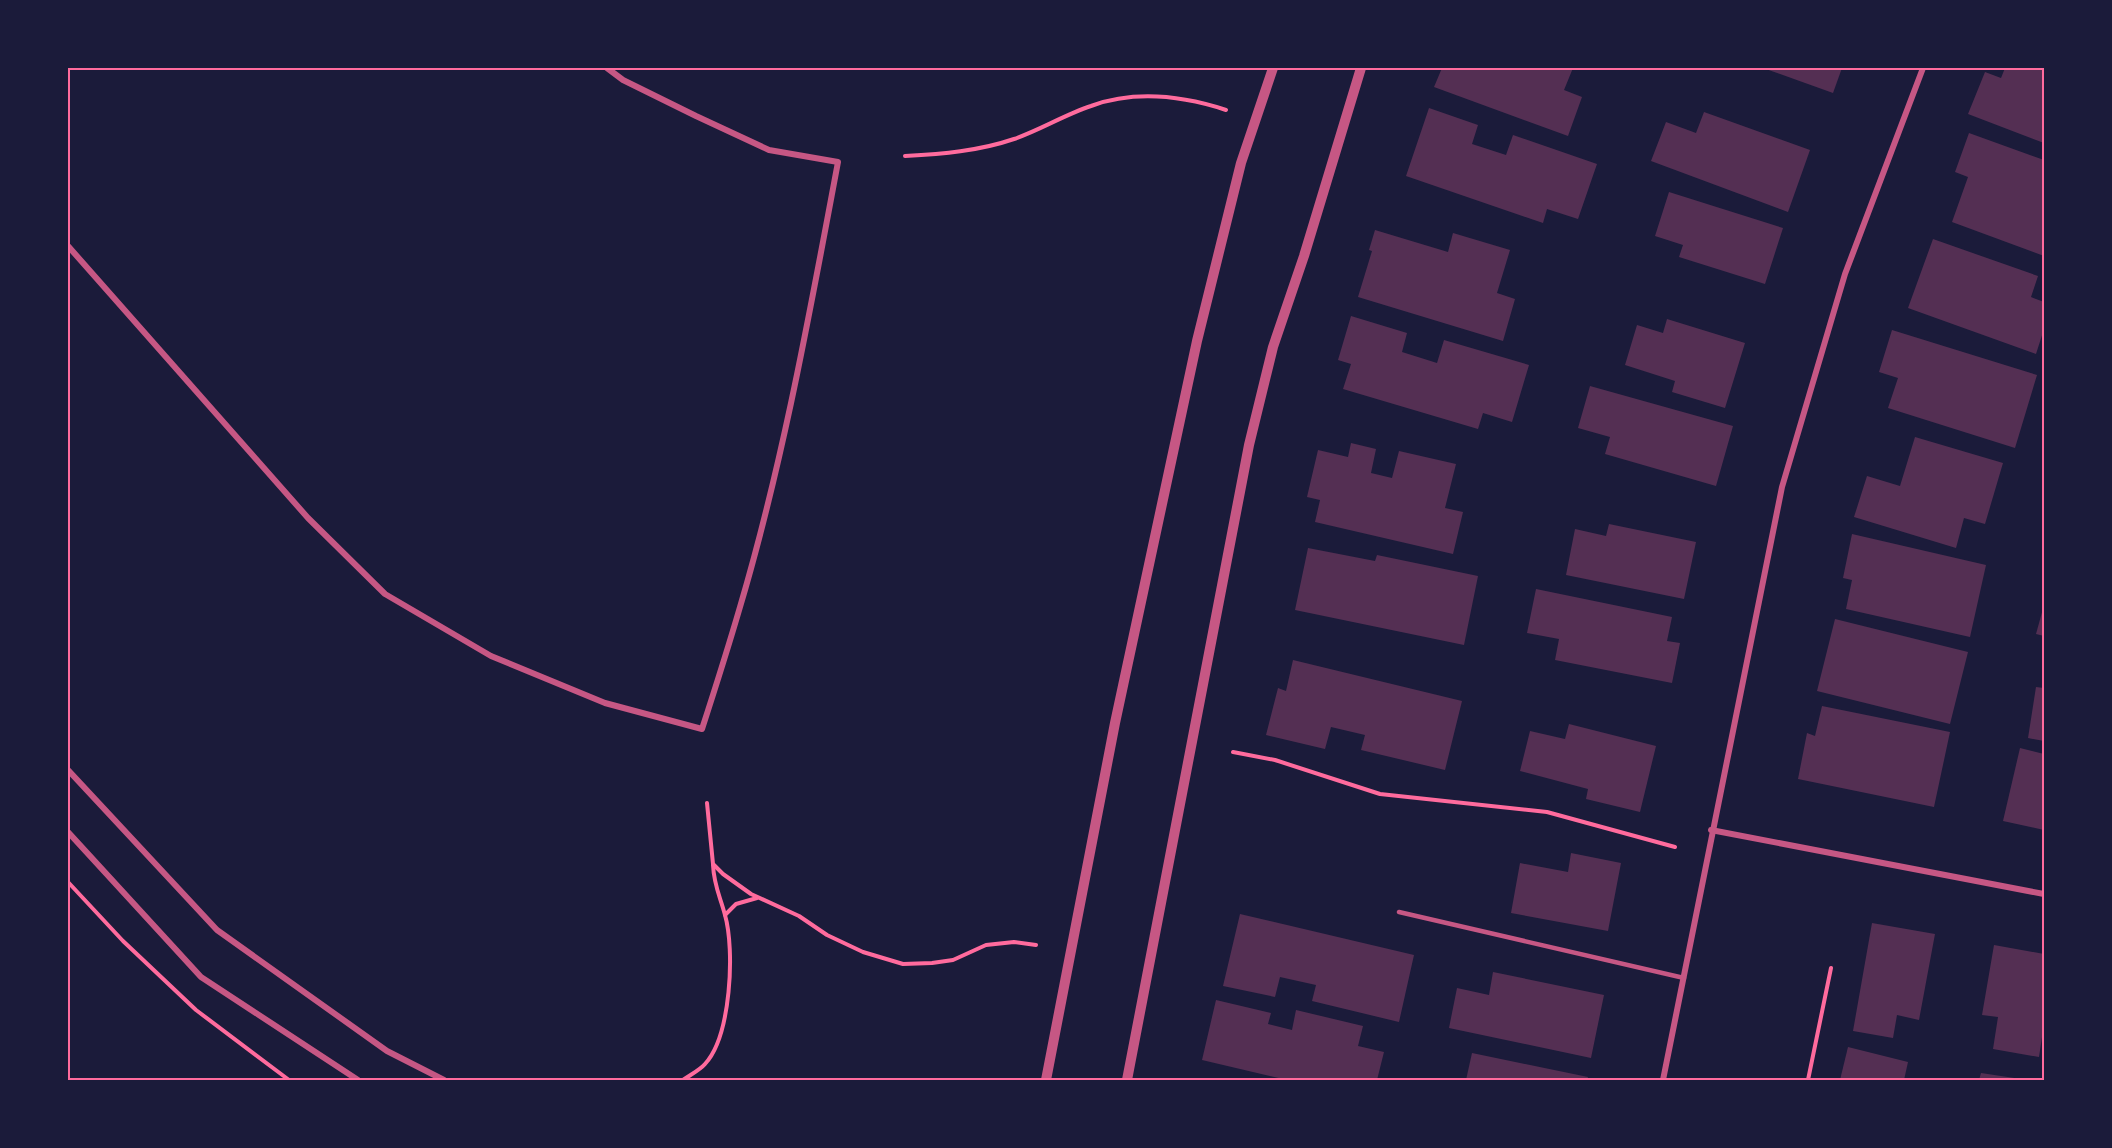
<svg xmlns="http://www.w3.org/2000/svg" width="2112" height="1148" font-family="'Alegreya Sans',sans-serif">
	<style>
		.building { fill: #542f53 }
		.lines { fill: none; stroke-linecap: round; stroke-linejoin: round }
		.path { stroke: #ff6b9d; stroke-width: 4 }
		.service { stroke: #c65784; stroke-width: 4.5 }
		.minor { stroke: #c65784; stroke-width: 6 }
		.tertiary { stroke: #c65784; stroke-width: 10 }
		.neatline { fill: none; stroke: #ff6b9d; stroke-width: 2 }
	</style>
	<rect width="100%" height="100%" fill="#1b1b3a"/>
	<g class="building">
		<polygon points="1442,68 1573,68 1564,90 1582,97 1568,136 1434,87"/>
		<polygon points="1763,68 1842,68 1833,93"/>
		<polygon points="2005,68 2044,68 2044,143 1968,114 1985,72 2001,78"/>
		<polygon points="1429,108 1478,125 1472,144 1506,155 1513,135 1597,164 1578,219 1547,209 1543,223 1406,176"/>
		<polygon points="1704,112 1810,150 1788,212 1651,161 1666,122 1696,133"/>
		<polygon points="1969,133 2044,160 2044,256 1952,222 1968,177 1955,172"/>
		<polygon points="1669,192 1783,228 1765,284 1679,257 1683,245 1655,236"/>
		<polygon points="1375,230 1448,252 1453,233 1510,250 1497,293 1515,299 1503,341 1358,297 1372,251 1369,250"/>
		<polygon points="1933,239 2038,276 2031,297 2044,302 2044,329 2036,354 1908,308"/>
		<polygon points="1351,316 1407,333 1402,352 1437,363 1444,340 1529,365 1512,422 1483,413 1478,429 1343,389 1351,364 1338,360"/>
		<polygon points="1667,319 1745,343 1725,408 1672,392 1675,381 1625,365 1637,325 1663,333"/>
		<polygon points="1892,330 2037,375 2015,448 1888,408 1898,378 1879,372"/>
		<polygon points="1590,386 1733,426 1716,486 1605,454 1610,437 1578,428"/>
		<polygon points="1915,437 2003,463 1985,524 1964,518 1956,548 1854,517 1867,476 1900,486"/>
		<polygon points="1351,443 1376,449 1371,473 1392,478 1399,451 1456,464 1445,508 1463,512 1453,554 1315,522 1320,500 1307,497 1318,450 1348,457"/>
		<polygon points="1609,524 1696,542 1684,599 1566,575 1575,529 1606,536"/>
		<polygon points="1852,534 1986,565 1970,637 1846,609 1852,580 1843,578"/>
		<polygon points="1308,548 1375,561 1377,555 1478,576 1464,645 1295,610"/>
		<polygon points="1536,589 1672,617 1667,641 1680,643 1672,683 1555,660 1559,639 1527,633"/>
		<polygon points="2044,605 2044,636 2036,634"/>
		<polygon points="1835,619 1968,652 1950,724 1817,691"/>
		<polygon points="1293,660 1462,701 1445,770 1361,750 1365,735 1331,727 1325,749 1266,735 1278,688 1286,691"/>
		<polygon points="2036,687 2044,688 2044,741 2028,738"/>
		<polygon points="1822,706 1950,732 1934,807 1798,779 1807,733 1815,736"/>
		<polygon points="1569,724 1656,746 1640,812 1586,799 1588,789 1520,771 1530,731 1565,739"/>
		<polygon points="2020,748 2044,754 2044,830 2003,821"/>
		<polygon points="1571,853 1621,863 1608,931 1511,913 1520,863 1568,872"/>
		<polygon points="1240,914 1414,955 1399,1022 1312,1001 1316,985 1280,977 1275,997 1223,986"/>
		<polygon points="1872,923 1935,934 1919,1020 1897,1015 1893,1038 1853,1031"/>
		<polygon points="1994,945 2044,954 2044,1024 2039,1057 1993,1049 1998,1017 1982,1015"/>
		<polygon points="1493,972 1604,995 1591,1058 1449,1028 1457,988 1489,995"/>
		<polygon points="1216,1000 1271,1013 1268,1024 1292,1030 1296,1010 1363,1026 1358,1046 1384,1052 1377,1080 1287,1080 1202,1060"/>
		<polygon points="1848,1047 1908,1062 1904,1080 1840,1080"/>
		<polygon points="1472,1053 1588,1077 1587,1080 1466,1080"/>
		<polygon points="1981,1073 2021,1079 2020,1080 1979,1080"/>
	</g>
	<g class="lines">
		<g class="path">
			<path d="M905 156C942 154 979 151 1014 139 1040 130 1064 115 1091 106 1135 90 1183 96 1226 110"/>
			<polyline points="1233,752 1275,760 1380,794 1547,812 1675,847"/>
			<polyline points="707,803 713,864 723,874 751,894 799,916 827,935 863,952 903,964 932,963 953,960 986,945 1014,942 1036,945"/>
			<polyline points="68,882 123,941 196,1010 289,1080"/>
			<polyline points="725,915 736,904 757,898"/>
			<path d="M683 1080C690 1075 700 1070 705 1064 731 1036 735 950 725 915 720 896 714 886 713 865"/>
			<polyline points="1808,1080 1831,968"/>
		</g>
		<polyline class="service" points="1399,912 1684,978"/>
		<g class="minor">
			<path d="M68 246 308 518 385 594 491 656 605 703 702 729C715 689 728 648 740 607 783 462 810 311 838 162L769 150 696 116 623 80 607 68"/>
			<polyline points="68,770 217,930 387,1051 444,1080"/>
			<polyline points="1711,830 2044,894"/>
			<polyline points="68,832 201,977 358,1080"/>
			<polyline points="1663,1080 1782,487 1845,274 1923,68"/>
		</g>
		<g class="tertiary">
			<polyline points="1046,1080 1115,723 1197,341 1241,163 1273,68"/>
			<polyline points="1127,1080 1249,445 1273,347 1304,256 1361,68"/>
		</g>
	</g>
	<rect width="2112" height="1148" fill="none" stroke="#1b1b3a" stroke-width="138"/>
	<rect x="69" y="69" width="1974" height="1010" class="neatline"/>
</svg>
